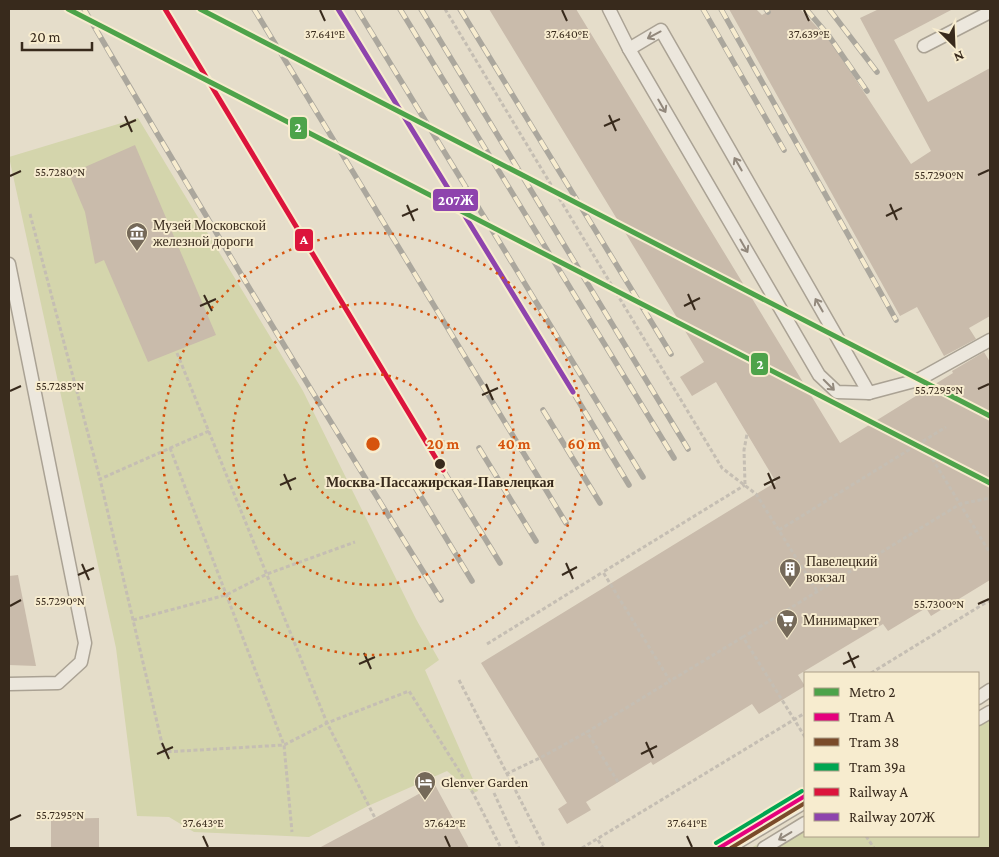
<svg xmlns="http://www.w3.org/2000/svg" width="999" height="857" font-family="'Crimson Pro',serif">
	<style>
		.green { fill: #d4d5ac }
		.building { fill: #c9bbab }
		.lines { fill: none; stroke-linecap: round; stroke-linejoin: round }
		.lane-casing { stroke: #aaa294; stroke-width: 15 }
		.path { stroke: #c5beb3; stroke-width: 3; stroke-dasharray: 4 2.5; stroke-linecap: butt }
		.lane { stroke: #ece7dd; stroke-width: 12 }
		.rail-casing { stroke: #aba79d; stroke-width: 5.5 }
		.rail { stroke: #f7eccf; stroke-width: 4; stroke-dasharray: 11; stroke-linecap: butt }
		.rail-1-casing { stroke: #f7eccf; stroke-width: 9 }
		.rail-2-casing { stroke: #f7eccf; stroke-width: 9 }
		.rail-1 { stroke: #dc143c; stroke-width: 5 }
		.rail-2 { stroke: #8e44ad; stroke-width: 5 }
		.tram-1-casing { stroke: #f7eccf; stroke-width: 8 }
		.tram-2-casing { stroke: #f7eccf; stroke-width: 8 }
		.tram-3-casing { stroke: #f7eccf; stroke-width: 8 }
		.tram-1 { stroke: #e5007d; stroke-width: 4 }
		.tram-2 { stroke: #7a4b2a; stroke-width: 4 }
		.tram-3 { stroke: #00a651; stroke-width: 4 }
		.metro-1-casing { stroke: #f7eccf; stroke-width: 9 }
		.metro-1 { stroke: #4da34a; stroke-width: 5 }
		.oneway { stroke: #92887c }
		.ticks { fill: none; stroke: #382a1c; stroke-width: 2 }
		.ring { fill: none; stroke: #d6540e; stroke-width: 2.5; stroke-dasharray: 2.5 5 }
		.stop-dot { fill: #382a1c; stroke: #f7eccf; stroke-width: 2 }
		.labels { text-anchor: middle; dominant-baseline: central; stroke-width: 4; stroke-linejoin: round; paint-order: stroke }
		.poi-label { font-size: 14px; fill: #382a1c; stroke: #f7eccf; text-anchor: start }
		.stop-label { font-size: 14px; font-weight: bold; fill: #382a1c; stroke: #f7eccf }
		.ticks-label { font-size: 12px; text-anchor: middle; fill: #382a1c; stroke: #f7eccf; stroke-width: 4; stroke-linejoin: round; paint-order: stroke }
		.centre { fill: #d6540e; stroke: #f7eccf; stroke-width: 2.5 }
		.ring-label { font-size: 15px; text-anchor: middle; font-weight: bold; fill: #d6540e; stroke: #f7eccf; stroke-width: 4; stroke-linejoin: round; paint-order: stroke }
		.line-badge { stroke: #f7eccf; stroke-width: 2 }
		.badge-label { font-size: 14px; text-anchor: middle; font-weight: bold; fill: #fff }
	</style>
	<rect width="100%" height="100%" fill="#e5ddca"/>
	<g class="green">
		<polygon points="138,118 303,391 416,619 439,660 425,670 478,791 473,793 447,771 368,806 309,837 194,832 169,817 137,816 116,648 9,157"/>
		<polygon points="990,710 990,848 751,848 805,817 805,836 978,836 978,717"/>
	</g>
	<g class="building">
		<polygon points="489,9 576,9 840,443 953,373 952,371 984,352 990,362 990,580 931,616 926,608 888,631 883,624 798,675 805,686 759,714 752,704 653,765 651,762 586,802 591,810 567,824 558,809 567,803 481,663 776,482 716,382 692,396 680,377 704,362"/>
		<polygon points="729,9 756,9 762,15 772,9 800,9 831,42 911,164 931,151 860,18 879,9 953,9 894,40 928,102 990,68 990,316 969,328 976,339 944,356 917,307 900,316"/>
		<polygon points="135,145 216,335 148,362 104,260 95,264 85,212 69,174"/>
		<polygon points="18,575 36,666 9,665 9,576"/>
		<polygon points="435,785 469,848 319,848 375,818"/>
		<polygon points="99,818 99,848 51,848 51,819"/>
	</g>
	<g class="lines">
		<g class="lane-casing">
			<g id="lane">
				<polyline points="609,9 629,49 819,375 837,392 869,393 918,380 990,340"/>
				<polyline points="924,46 990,12"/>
				<polyline points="629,49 661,30 869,393"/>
				<polyline points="9,264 85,643 81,662 58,683 9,684"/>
				<polyline points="978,698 990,690"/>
				<polyline points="978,719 990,712"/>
				<polyline points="728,848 805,802"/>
				<polyline points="764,848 805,823"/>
			</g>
		</g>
		<g class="path">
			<polyline points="445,9 722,468 756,494 817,591"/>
			<polyline points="30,214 100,479"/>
			<polyline points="177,353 327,723 375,818"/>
			<polyline points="209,431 100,479 164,752 284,745 327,723 409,691 473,793 501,848"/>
			<polyline points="922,442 990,553"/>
			<polyline points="170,448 284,745 292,832"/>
			<polyline points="745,484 744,450 747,434"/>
			<polyline points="779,530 946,427"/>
			<polyline points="133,620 226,595 267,574 355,542"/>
			<polyline points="743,637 670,681 603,572 745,485"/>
			<polyline points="487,644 603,572"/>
			<polyline points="871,673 990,600"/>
			<polyline points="459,680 545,848"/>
			<polyline points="805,737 743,637 960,504 990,498"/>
			<polyline points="506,774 540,758 587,732"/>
			<polyline points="618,782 587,732 670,681"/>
			<polyline points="494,793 519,848"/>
			<polyline points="866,836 874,848"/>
			<polyline points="598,840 603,848"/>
			<polyline points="582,848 805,713"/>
		</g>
		<use href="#lane" class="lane"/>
		<g class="rail-casing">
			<g id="rail">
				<path d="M84 9C200 208 319 405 441 600"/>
				<polyline points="254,9 566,523"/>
				<polyline points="357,9 643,477"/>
				<polyline points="400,9 674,458"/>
				<polyline points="421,9 688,449"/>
				<polyline points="460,9 671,354"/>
				<polyline points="703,9 784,150"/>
				<polyline points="721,9 896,320"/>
				<polyline points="766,9 768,12"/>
				<polyline points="806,9 829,36 867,91"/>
				<polyline points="829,9 877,72"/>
				<polyline points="573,392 629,485"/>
				<polyline points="543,410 600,503"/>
				<polyline points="479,448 536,541"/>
				<polyline points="443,470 500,563"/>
				<polyline points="415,487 472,581"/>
			</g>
		</g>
		<use href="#rail" class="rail"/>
		<g class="rail-1-casing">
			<polyline id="rail-1" points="165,9 443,470"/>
		</g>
		<g class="rail-2-casing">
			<polyline id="rail-2" points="338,9 573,392"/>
		</g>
		<use href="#rail-1" class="rail-1"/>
		<use href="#rail-2" class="rail-2"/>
		<g class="tram-1-casing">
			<polyline id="tram-1" points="719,848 805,796"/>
		</g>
		<g class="tram-2-casing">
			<polyline id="tram-2" points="731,848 805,803"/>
		</g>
		<g class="tram-3-casing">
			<polyline id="tram-3" points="716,843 802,791"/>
		</g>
		<use href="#tram-1" class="tram-1"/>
		<use href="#tram-2" class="tram-2"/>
		<use href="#tram-3" class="tram-3"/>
		<g class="metro-1-casing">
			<g id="metro-1">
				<polyline points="68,9 990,483"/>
				<polyline points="200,9 990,416"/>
			</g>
		</g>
		<use href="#metro-1" class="metro-1"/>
	</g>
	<defs><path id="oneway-shaft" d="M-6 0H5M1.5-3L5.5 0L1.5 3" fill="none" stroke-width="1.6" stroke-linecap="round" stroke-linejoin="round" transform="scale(1.25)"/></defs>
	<g class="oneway">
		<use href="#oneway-shaft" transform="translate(654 35) rotate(152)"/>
		<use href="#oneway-shaft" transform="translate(662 106) rotate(60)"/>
		<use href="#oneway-shaft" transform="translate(738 164) rotate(-120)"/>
		<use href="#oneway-shaft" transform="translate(744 246) rotate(60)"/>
		<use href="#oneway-shaft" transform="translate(819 305) rotate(-120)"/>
		<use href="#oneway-shaft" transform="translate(829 385) rotate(45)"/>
		<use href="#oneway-shaft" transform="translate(785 836) rotate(149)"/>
	</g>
	<path class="ticks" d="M320 10 325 21M562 10 567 21M804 10 809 21M609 115 616 131M125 116 132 132M604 126 620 119M120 127 136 120M978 175 989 170M10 176 21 171M890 204 897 220M407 205 414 221M402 216 418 209M886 216 902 208M688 294 695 310M204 295 212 311M200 306 216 299M684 306 700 298M486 384 493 400M978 389 989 384M10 391 21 386M482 395 498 388M768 473 775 489M284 474 291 490M280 485 296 478M764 485 780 477M566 563 573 579M82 564 89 580M78 575 94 568M562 575 577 567M978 604 989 599M10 606 21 600M848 652 855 668M364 653 371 669M359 664 375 657M843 664 859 656M646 742 653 758M162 743 169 759M157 754 173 747M641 754 657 746M10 820 21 815M203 836 208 847M445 836 450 847M687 836 692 847"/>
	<g class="ring">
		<circle cx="373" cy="444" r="70"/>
		<circle cx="373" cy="444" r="141"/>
		<circle cx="373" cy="444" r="211"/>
	</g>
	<defs>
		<g id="museum-pin" transform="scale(1.125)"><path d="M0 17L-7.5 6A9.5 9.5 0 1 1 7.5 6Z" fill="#756959" stroke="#f7eccf"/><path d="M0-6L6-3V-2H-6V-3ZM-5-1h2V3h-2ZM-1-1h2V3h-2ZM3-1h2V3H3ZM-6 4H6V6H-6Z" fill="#fff"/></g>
		<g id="building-pin" transform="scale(1.125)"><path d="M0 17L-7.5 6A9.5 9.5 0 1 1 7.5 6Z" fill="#756959" stroke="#f7eccf"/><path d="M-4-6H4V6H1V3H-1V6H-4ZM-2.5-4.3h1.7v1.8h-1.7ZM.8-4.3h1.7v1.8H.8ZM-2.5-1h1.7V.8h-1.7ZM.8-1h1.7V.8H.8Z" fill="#fff"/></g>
		<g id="supermarket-pin" transform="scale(1.125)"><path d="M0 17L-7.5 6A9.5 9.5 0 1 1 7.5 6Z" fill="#756959" stroke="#f7eccf"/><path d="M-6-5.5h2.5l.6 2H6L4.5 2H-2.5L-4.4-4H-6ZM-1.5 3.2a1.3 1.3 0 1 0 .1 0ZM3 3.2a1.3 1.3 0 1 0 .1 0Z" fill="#fff"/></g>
		<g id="hotel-pin" transform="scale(1.125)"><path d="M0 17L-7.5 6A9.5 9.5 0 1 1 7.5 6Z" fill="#756959" stroke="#f7eccf"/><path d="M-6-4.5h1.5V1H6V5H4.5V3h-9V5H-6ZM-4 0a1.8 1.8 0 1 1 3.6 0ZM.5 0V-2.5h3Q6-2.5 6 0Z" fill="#fff"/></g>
	</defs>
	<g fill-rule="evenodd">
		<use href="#museum-pin" x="137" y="233"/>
		<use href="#building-pin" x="790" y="569"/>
		<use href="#supermarket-pin" x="787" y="620"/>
		<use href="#hotel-pin" x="425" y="782"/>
	</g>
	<circle class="stop-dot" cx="440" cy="464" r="6"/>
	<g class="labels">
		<g class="poi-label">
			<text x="153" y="225">Музей Московской<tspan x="153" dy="16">железной дороги</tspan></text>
			<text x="806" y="561">Павелецкий<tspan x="806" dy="16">вокзал</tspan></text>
			<text x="803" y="620">Минимаркет</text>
			<text x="441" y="782">Glenver Garden</text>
		</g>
		<g class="stop-label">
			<text x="440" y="482">Москва-Пассажирская-Павелецкая</text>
		</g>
	</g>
	<g class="ticks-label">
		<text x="325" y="38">37.641°E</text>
		<text x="567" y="38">37.640°E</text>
		<text x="809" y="38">37.639°E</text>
		<text x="60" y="176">55.7280°N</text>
		<text x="939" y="179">55.7290°N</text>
		<text x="60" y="390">55.7285°N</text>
		<text x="939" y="394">55.7295°N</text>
		<text x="60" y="605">55.7290°N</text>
		<text x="939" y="608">55.7300°N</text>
		<text x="60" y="819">55.7295°N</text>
		<text x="203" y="827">37.643°E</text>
		<text x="445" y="827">37.642°E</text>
		<text x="687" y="827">37.641°E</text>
	</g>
	<circle cx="373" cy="444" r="8" class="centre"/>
	<g class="ring-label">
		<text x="443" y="449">20 m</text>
		<text x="514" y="449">40 m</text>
		<text x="584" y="449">60 m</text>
	</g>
	<g class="line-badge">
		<rect x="289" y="116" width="19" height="24" rx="5" fill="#4da34a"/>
		<rect x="432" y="188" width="47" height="24" rx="5" fill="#8e44ad"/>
		<rect x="294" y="228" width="20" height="24" rx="5" fill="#dc143c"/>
		<rect x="750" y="352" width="19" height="24" rx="5" fill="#4da34a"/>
	</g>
	<g class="badge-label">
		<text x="298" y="132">2</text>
		<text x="456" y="205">207Ж</text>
		<text x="304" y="244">A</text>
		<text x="760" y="369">2</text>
	</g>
	<rect width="999" height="857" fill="none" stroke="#382a1c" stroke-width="20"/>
	<rect x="804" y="672" width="175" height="165" fill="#f7eccf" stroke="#ab9e87"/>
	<rect x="814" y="688" width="25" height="8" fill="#4da34a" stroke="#ab9e87"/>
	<text x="849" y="697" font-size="15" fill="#382a1c">Metro 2</text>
	<rect x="814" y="713" width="25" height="8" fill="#e5007d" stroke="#ab9e87"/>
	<text x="849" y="722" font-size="15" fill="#382a1c">Tram А</text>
	<rect x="814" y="738" width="25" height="8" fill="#7a4b2a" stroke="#ab9e87"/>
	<text x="849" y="747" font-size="15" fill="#382a1c">Tram 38</text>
	<rect x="814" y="763" width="25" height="8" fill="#00a651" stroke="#ab9e87"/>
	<text x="849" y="772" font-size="15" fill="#382a1c">Tram 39а</text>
	<rect x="814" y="788" width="25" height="8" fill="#dc143c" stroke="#ab9e87"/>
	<text x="849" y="797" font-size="15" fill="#382a1c">Railway A</text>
	<rect x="814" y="813" width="25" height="8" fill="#8e44ad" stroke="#ab9e87"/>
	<text x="849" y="822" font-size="15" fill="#382a1c">Railway 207Ж</text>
	<g transform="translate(954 45) rotate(156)" stroke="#f7eccf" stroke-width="4" paint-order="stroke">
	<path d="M0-4L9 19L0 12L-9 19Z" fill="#382a1c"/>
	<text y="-8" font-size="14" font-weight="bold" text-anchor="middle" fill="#382a1c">N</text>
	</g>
	<path d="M22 42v8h70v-8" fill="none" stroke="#382a1c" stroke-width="2.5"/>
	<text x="30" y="42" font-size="15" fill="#382a1c" stroke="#f7eccf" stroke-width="4" paint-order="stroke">20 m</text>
</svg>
